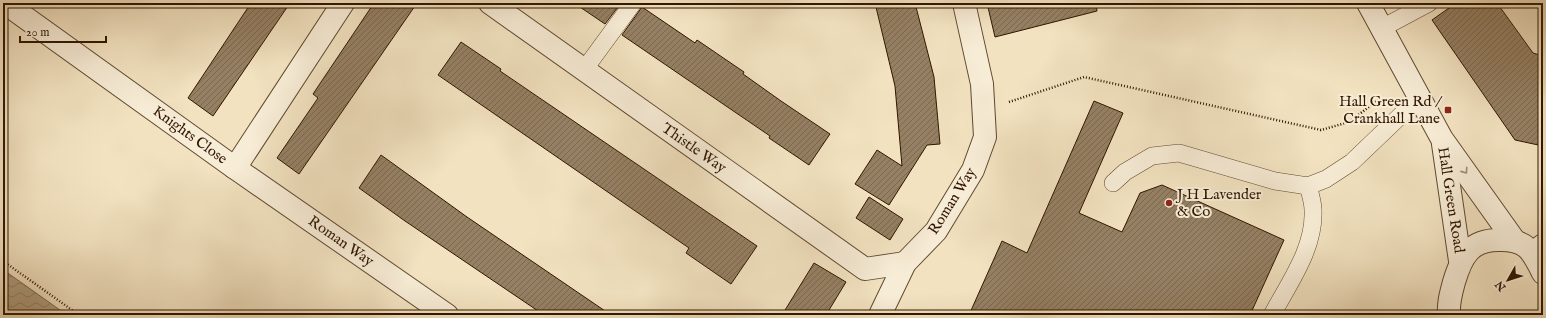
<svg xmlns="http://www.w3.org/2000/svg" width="1546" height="318" font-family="'IM FELL English',serif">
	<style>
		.water { fill: url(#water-waves); stroke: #7d674c }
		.building { fill: url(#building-hatch); stroke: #301600 }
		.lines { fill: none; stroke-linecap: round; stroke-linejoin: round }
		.service-casing { stroke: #604930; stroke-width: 18 }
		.minor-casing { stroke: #604930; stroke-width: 24 }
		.tertiary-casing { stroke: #604930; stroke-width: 24 }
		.path { stroke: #301600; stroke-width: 2.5; stroke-dasharray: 1 2; stroke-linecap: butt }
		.service { stroke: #f7ecd6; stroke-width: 17 }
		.minor { stroke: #f7ecd6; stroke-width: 22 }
		.tertiary { stroke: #f7ecd6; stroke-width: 22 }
		.oneway { stroke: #9d8c76 }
		.poi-dot { fill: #8f2418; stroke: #f7ecd6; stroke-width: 1.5 }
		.labels { text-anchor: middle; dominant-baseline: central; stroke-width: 4; stroke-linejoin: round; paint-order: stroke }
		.poi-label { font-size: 15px; fill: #301600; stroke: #f7ecd6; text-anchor: end }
		.street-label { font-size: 15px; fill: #301600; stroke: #f7ecd6 }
	</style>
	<defs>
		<pattern id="water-waves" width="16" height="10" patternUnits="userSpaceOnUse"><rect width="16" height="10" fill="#b09d7f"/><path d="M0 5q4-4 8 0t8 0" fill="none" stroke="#907f66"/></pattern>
		<pattern id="building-hatch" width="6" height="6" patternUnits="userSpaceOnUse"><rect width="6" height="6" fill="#958064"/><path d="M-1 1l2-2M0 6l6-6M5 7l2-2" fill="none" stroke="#7a6850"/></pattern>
	</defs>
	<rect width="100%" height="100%" fill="#f2e2c0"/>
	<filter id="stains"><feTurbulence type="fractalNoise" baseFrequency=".005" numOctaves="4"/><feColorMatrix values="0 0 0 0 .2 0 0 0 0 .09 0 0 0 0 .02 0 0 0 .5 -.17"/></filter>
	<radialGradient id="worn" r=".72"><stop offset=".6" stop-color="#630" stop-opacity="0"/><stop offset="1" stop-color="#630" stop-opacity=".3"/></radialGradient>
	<polygon class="water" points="3,269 5,271 67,315 3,315"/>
	<g class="building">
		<polygon points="251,3 290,3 213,116 188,98"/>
		<polygon points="374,3 417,3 299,174 277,158 318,98 313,94"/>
		<polygon points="574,3 621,3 605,24"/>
		<polygon points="875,3 915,3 934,77 940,144 927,145 889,205 855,184 877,150 902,166 895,86"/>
		<polygon points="987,3 1096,3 1097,11 995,37"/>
		<polygon points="1456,3 1497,3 1533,53 1543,56 1543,146 1515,140 1432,20"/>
		<polygon points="642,7 695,43 697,40 744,72 743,74 781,101 830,134 809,165 769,138 770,136 622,35"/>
		<polygon points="461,42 501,69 500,71 757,246 731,284 686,253 689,248 438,75"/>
		<polygon points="1094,101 1123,113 1079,213 1122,232 1140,193 1162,185 1284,240 1250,315 969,315 1002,241 1027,253"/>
		<polygon points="381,155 467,217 611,315 544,315 405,221 359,188"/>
		<polygon points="869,197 903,219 890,240 856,218"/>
		<polygon points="814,263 846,282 826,315 782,315"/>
	</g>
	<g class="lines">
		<g class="service-casing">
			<g id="service">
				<polyline points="1382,28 1429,3"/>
				<polyline points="584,70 633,3"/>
				<polyline points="1113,183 1125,172 1152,156 1179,153 1275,181 1308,186 1326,179 1352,162 1419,98"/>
				<path d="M1272 315C1289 283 1315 248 1313 210 1313 202 1310 193 1308 186"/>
			</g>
		</g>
		<g class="minor-casing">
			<g id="minor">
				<polyline points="5,3 235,168 343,3"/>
				<polyline points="490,3 865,269 905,263"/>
				<polyline points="235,168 447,315"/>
				<polyline points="1533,253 1543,245"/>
				<polyline points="880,315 905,263 936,231 973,170 985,137 982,84 964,3"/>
			</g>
		</g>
		<g class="tertiary-casing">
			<g id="tertiary">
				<polyline points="1368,3 1442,139 1514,240"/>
				<polyline points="1443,144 1460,261"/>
				<path d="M1449 315C1448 303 1451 293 1454 282 1462 255 1471 239 1501 240 1527 240 1532 251 1543 273"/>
			</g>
		</g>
		<g class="path">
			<polyline points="1009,102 1084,77 1321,130 1349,122 1382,97"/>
			<polyline points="3,261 79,315"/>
		</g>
		<use href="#service" class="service"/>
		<use href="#minor" class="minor"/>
		<use href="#tertiary" class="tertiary"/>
	</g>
	<defs><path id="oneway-chevron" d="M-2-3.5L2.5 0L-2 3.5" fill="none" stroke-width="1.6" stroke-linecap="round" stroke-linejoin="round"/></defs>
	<use class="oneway" href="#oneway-chevron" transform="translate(1465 171) rotate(55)"/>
	<g class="poi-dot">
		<rect x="1444" y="106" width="8" height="8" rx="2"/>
		<circle cx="1169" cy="203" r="4"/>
	</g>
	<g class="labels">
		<g class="poi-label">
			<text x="1440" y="101">Hall Green Rd /<tspan x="1440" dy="17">Crankhall Lane</tspan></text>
			<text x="1177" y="194" text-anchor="start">J H Lavender<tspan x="1177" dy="17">&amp; Co</tspan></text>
		</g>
		<g class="street-label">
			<text transform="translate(190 135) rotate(36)">Knights Close</text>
			<text transform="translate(694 148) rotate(35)">Thistle Way</text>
			<text transform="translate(1451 200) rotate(81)">Hall Green Road</text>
			<text transform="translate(952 201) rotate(-58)">Roman Way</text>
			<text transform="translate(341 241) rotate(35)">Roman Way</text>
		</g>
	</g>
	<rect width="1546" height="318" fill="none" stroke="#f2e2c0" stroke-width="16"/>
	<rect x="4" y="4" width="1538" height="310" fill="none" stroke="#301600" stroke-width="2"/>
	<rect x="8" y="8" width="1530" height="302" fill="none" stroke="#301600"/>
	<g transform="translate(1508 280) rotate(231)" stroke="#f7ecd6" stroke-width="3" paint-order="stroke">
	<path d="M0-3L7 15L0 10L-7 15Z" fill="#301600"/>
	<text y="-6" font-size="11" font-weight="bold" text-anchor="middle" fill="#301600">N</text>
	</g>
	<path d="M20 36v6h86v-6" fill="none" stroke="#301600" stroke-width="2"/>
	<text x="26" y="36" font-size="12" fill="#301600" stroke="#f7ecd6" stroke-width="3" paint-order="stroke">20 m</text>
	<rect width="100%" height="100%" filter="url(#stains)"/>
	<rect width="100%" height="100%" fill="url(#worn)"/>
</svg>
